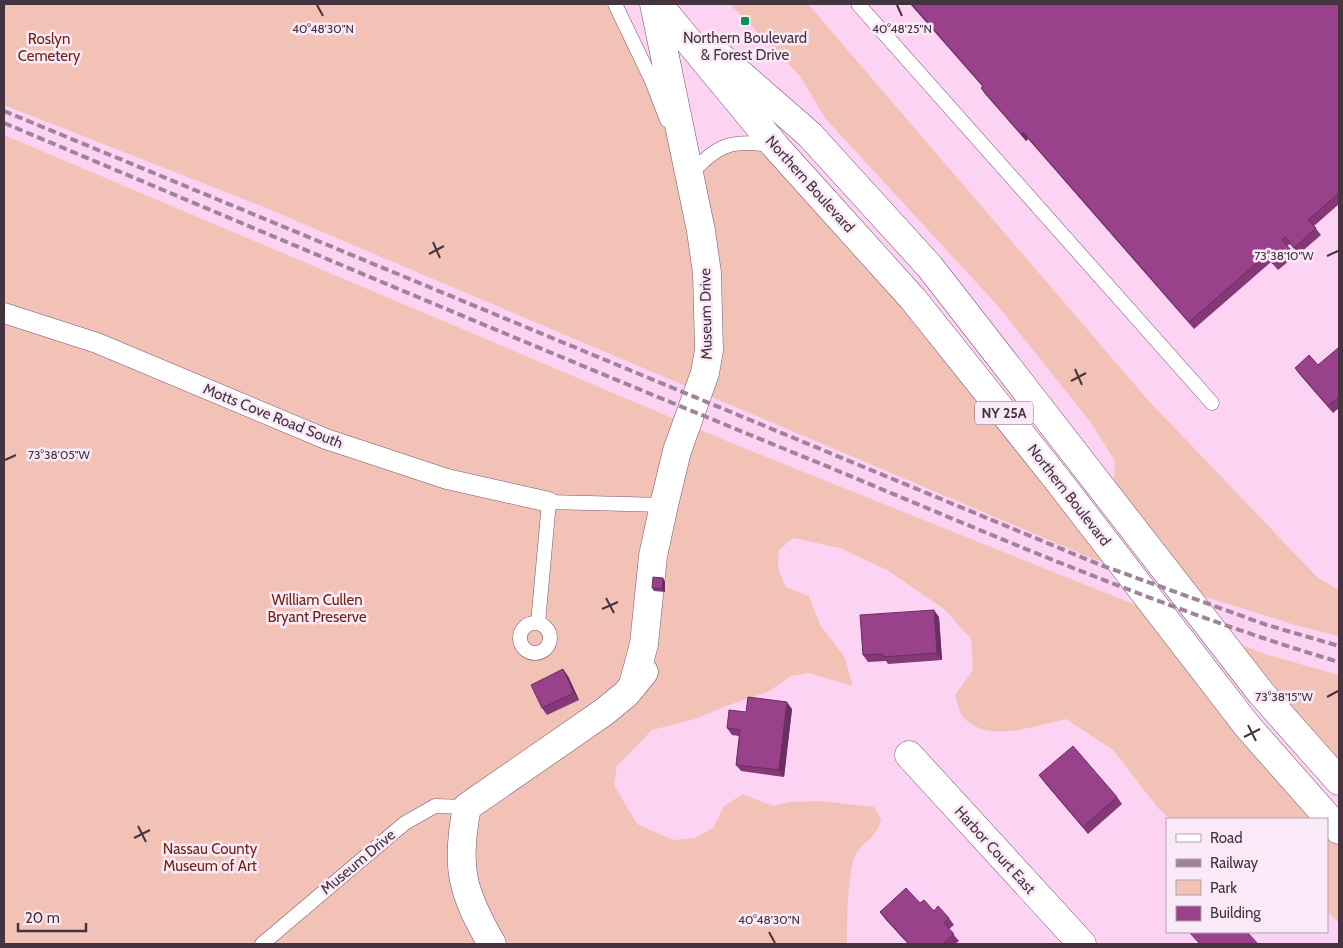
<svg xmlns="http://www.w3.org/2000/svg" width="1343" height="948" font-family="Cabin,sans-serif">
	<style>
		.green { fill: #f3c2b6 }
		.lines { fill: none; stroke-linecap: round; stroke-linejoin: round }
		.service-casing { stroke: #785571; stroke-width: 15 }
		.pedestrian-casing { stroke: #785571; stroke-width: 21 }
		.minor-casing { stroke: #785571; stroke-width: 29 }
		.primary-casing { stroke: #785571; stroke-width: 29 }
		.service { stroke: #fff; stroke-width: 14 }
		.pedestrian { stroke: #fff; stroke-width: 20 }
		.minor { stroke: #fff; stroke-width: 28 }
		.primary { stroke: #fff; stroke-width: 28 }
		.rail { stroke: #a0839a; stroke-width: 4; stroke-dasharray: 8 4; stroke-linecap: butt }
		.wall { fill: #843878 }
		.shaded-wall { fill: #6b2e61 }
		.building { fill: #99418b; stroke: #6b2e61 }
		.ticks { fill: none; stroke: #443440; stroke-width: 2 }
		.poi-dot { fill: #0b9251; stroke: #fae9f6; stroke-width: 2 }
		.labels { text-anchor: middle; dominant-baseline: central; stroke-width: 5; stroke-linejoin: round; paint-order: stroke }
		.shield { fill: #fae9f6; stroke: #7b6a77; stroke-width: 1 }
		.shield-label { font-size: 14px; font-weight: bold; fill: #443440 }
		.poi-label { font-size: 15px; fill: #443440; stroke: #fae9f6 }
		.park-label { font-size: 15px; fill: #6f2616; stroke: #fae9f6 }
		.street-label { font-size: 15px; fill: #443440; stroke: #fae9f6 }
		.ticks-label { font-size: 12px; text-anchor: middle; fill: #443440; stroke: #fae9f6; stroke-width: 5; stroke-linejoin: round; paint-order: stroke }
	</style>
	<rect width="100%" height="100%" fill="#fdd3f4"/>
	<g class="green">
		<polygon points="4,4 612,4 688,178 724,149 776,148 1126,569 1094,559 261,206 4,105"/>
		<polygon points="730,4 808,4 1147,399 1318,578 1339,590 1339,636 1295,625 1181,589 1113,500 1115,461 1092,424 998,306 825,118 800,76"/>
		<path d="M4 135 729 442 1161 615 1339 829V923L1327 911V819H1170L1158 808 1113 750 1066 719C1036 725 988 745 963 717 959 712 957 702 955 695L973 670 971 639 944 609 887 570 840 548 793 538 779 550 778 568 786 587 809 596 820 625 844 656 853 686 808 673 791 676 768 692 729 705 695 719 652 730 617 766 614 785 637 824 673 840 694 838 713 828 724 806 743 794 773 806 789 802 820 801 874 807 881 820C876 838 865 840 856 854 847 870 847 925 847 944H4Z"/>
		<polygon points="1219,636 1268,655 1339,675 1339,779"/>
	</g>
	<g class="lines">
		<g class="service-casing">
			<g id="service">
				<polyline points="615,4 652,81 667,120"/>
				<polyline points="858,4 1212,403"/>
				<path d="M689 176C716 145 732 138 773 146"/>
				<circle cx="535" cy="638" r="15"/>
				<polyline points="538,623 549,502 664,505"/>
				<polyline points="262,944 405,823 435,806 467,807"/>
			</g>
		</g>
		<g class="pedestrian-casing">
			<polyline id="pedestrian" points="4,313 97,343 326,439 447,479 549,502"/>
		</g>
		<g class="minor-casing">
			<g id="minor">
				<polyline points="633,685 644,644 653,556 664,505 677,451 705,373 709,350 707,273 701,231 654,4"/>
				<polyline points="909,755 1082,944"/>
				<path d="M492 944C462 892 455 868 467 807L604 712 626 694 644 672"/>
			</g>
		</g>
		<g class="primary-casing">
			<g id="primary">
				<polyline points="658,4 776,147 913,299 1056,478 1248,727 1339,830"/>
				<polyline points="714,51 810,135 930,267 1261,693 1339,781"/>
			</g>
		</g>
		<use href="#service" class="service"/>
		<use href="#pedestrian" class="pedestrian"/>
		<use href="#minor" class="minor"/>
		<use href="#primary" class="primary"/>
		<g class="rail">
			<polyline points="4,111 1098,564 1267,625 1339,646"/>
			<path d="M4 123C275 237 546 352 819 463 990 534 1161 609 1339 662"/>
		</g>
	</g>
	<g class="wall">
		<polygon points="910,4 1339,4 1339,204 1314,226 1321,235 1299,254 1290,244 1287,246 1295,256 1278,270 1271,262 1194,329 1028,139 1026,141 985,94 981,88 982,86"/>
		<polygon points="1339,349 1339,408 1333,413 1300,375 1295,368 1318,365"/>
		<polygon points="663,578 665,582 665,592 654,591 652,588"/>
		<polygon points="939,617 942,660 888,664 886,661 868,662 863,655"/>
		<polygon points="568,676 579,700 547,715 542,708"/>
		<polygon points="792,709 784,777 741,771 736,765 739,736 732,735 727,728 746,712"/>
		<polygon points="1039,775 1117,797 1122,804 1088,834 1044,782"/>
		<polygon points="920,903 949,918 954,925 949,929 959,941 955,944 908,944 885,919 880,912"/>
	</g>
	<g class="shaded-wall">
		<polygon points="1023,132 1028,139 1026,141 1021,134"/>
		<polygon points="663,578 665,582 665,592 662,589"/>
		<polygon points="934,610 939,617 942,660 937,653"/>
		<polygon points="563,669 568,676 579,700 574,693"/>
		<polygon points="787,702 792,709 784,777 779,770"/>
	</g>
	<g class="building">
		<polygon points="912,4 1339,4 1339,193 1308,220 1316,228 1294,248 1285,237 1282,240 1290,249 1273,264 1266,255 1189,322 1023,132 1021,134 981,88 983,86"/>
		<polygon points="1338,348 1339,349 1339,397 1328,406 1295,368 1309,355 1318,365"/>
		<polygon points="653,577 663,578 662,589 652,588"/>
		<polygon points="934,610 937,653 883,657 883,654 863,655 860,615"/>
		<polygon points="563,669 574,693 542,708 531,685"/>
		<polygon points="748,697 787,702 779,770 736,765 740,730 727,728 729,710 746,712"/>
		<polygon points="1073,746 1117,797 1083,827 1039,775"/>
		<polygon points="906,888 920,903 924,900 934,911 938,906 949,918 944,923 954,934 943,944 909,944 880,912"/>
		<polygon points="1189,932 1247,932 1258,944 1200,944"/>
	</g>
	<path class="ticks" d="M317 5 323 16M897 5 902 16M433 242 440 258M429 254 444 246M1327 256 1338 251M1075 369 1082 385M1071 381 1086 373M5 460 16 455M606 598 614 613M602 609 618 602M1327 697 1338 691M1248 725 1256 741M1244 737 1260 729M138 826 146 842M134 838 150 830M769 932 775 943"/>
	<rect class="poi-dot" x="740" y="16" width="10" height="10" rx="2.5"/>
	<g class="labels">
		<rect class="shield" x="975" y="401.5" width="58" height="23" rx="4"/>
		<g class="shield-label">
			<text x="1004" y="413">NY 25A</text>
		</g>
		<g class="poi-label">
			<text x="745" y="38">Northern Boulevard<tspan x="745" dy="17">&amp; Forest Drive</tspan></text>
		</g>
		<g class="park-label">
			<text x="49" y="39">Roslyn<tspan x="49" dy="17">Cemetery</tspan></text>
			<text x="317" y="600">William Cullen<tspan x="317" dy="17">Bryant Preserve</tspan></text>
			<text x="210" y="849">Nassau County<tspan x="210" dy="17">Museum of Art</tspan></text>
		</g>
		<g class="street-label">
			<text transform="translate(810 184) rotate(48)">Northern Boulevard</text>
			<text transform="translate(706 314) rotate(-91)">Museum Drive</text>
			<text transform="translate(273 416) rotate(22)">Motts Cove Road South</text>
			<text transform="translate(1069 495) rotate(52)">Northern Boulevard</text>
			<text transform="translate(995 850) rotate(48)">Harbor Court East</text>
			<text transform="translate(358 862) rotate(-40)">Museum Drive</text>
		</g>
	</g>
	<g class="ticks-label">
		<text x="902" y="33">40°48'25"N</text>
		<text x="323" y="33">40°48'30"N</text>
		<text x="1284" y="260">73°38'10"W</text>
		<text x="59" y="459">73°38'05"W</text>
		<text x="1284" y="701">73°38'15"W</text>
		<text x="769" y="924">40°48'30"N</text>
	</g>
	<rect width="1343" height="948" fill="none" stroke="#443440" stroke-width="10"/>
	<rect x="1166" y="818" width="162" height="115" fill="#fae9f6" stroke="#b1a1ad"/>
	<rect x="1176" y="834" width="25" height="8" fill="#ffffff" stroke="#b1a1ad"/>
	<text x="1210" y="843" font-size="15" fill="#443440">Road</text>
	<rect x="1176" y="859" width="25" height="8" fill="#a0839a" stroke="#b1a1ad"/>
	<text x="1210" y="868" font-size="15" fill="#443440">Railway</text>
	<rect x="1176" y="880" width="25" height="15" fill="#f3c2b6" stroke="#b1a1ad"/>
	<text x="1210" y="893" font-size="15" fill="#443440">Park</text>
	<rect x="1176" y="906" width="25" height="15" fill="#99418b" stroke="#b1a1ad"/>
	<text x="1210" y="918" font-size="15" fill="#443440">Building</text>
	<path d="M18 923v8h68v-8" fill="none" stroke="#443440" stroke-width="2.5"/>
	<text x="25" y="923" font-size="15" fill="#443440" stroke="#fae9f6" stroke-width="4" paint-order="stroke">20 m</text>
</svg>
